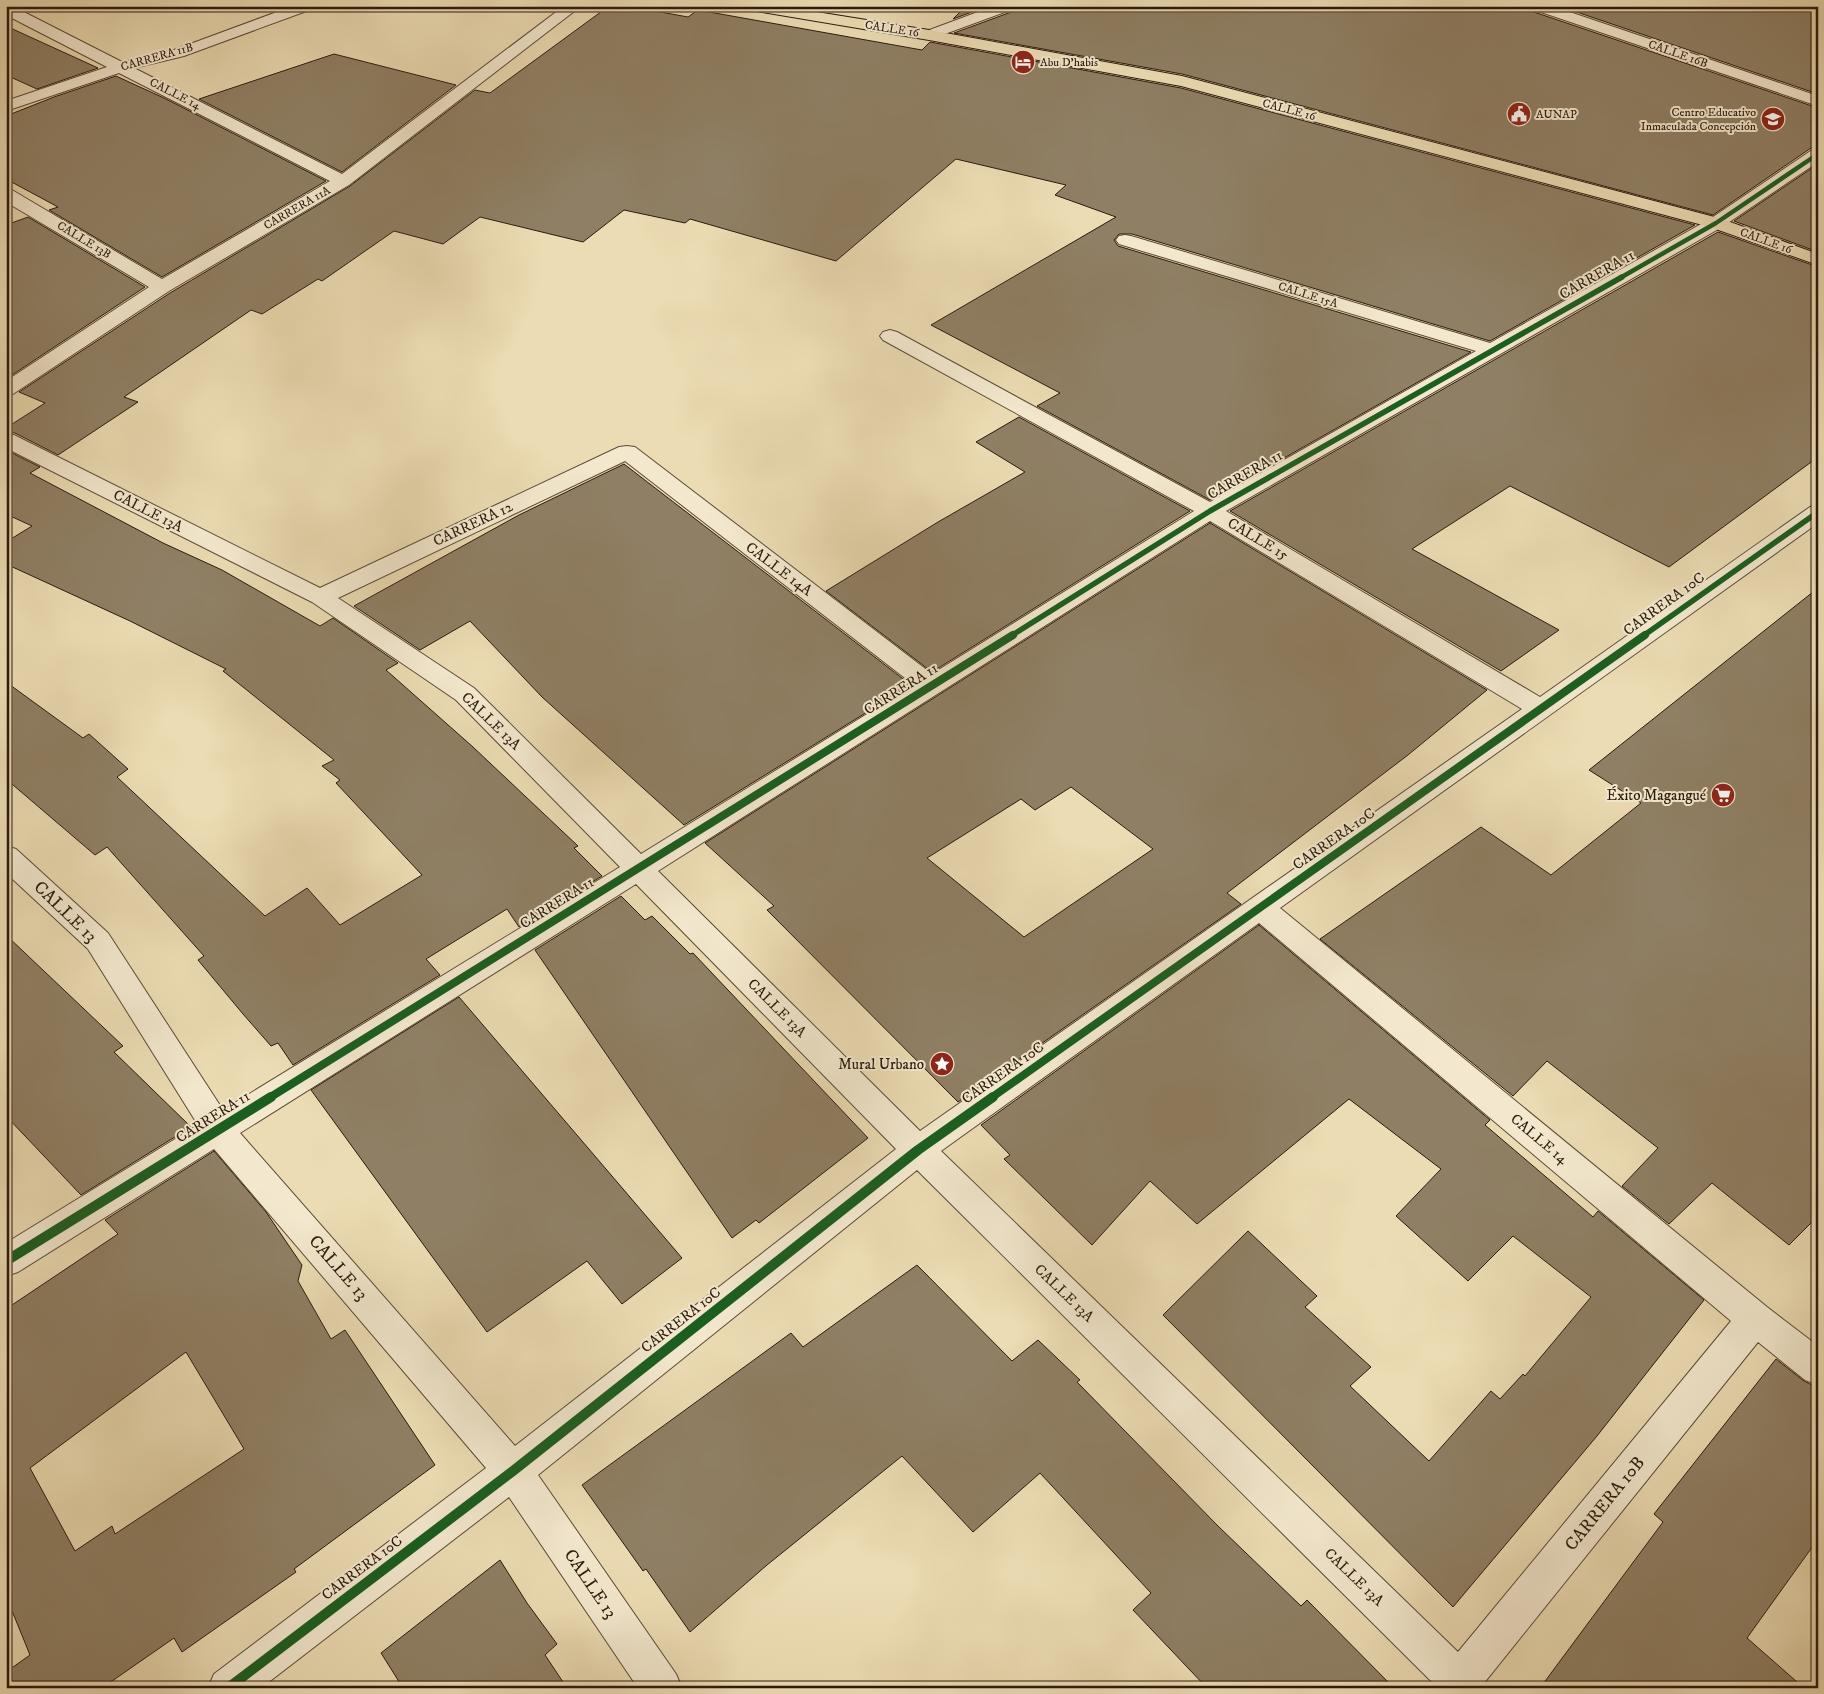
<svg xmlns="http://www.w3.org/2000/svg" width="1824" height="1694" font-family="'IM FELL DW Pica',serif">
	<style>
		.building { fill: #8f7f64; stroke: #2b1a0e; fill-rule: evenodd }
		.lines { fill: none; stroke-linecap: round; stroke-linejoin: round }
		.minor-casing { stroke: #5b4a37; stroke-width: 2 }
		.major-casing { stroke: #2b1a0e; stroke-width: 2 }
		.minor { fill: #f3e8ce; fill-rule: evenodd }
		.major { fill: #ecdcb3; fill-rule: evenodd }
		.cycleway-far3-casing { stroke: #f3e8ce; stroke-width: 6 }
		.cycleway-far2-casing { stroke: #f3e8ce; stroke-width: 8 }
		.cycleway-far1-casing { stroke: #f3e8ce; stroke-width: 11 }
		.cycleway-casing { stroke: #f3e8ce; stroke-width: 13 }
		.cycleway-far3 { stroke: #1b5e20; stroke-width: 4.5 }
		.cycleway-far2 { stroke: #1b5e20; stroke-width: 5.5 }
		.cycleway-far1 { stroke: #1b5e20; stroke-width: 8 }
		.cycleway { stroke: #1b5e20; stroke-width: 10 }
		.labels { text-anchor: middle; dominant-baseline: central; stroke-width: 4; stroke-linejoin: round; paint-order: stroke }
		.far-street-label { font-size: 12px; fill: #2b1a0e; stroke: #f3e8ce }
		.far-poi-label { font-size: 12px; fill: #2b1a0e; stroke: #f3e8ce; text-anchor: start }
		.street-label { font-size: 15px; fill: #2b1a0e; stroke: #f3e8ce }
		.poi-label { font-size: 15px; fill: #2b1a0e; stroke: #f3e8ce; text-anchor: end }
		.near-street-label { font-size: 18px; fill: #2b1a0e; stroke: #f3e8ce }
	</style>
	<rect width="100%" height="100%" fill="#ecdcb3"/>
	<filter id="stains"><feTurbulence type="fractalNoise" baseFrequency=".004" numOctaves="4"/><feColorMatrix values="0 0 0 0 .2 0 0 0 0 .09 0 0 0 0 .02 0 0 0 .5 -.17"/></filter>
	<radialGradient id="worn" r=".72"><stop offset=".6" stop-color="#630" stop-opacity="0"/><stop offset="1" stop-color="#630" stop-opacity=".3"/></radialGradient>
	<g class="building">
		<polygon points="609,6 628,6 688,17 698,10 922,50 930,42 1181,88 1695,225 1490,341 1132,234 1119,234 1114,240 1118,246 1471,352 1210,500 1037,406 1060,393 931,325 1116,217 1055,195 1066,185 956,159 836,261 690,219 685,223 624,210 583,242 480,217 443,244 394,231 322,281 318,279 262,314 251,310 124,397 138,402 58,455 15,433 6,432 6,428 45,403 19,392 170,293 350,186 475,90 490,93"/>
		<polygon points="966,6 988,6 953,19"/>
		<polygon points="1017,6 1528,6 1531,11 1818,108 1818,147 1811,148 1713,215 1182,74 954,33 1014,11"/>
		<polygon points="1559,6 1818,6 1818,94"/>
		<polygon points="6,26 98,68 37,89 6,75"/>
		<polygon points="334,54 456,85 342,172 199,99"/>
		<polygon points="116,76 166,99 326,181 162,277 49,210 58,207 6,179 6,116 54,97"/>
		<polygon points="1818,164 1818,252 1734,221"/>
		<polygon points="28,217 145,287 6,379 6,225"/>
		<polygon points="1718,232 1818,267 1818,457 1669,567 1510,486 1412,549 1559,630 1501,671 1230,511"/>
		<polygon points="1019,417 1190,511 932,672 826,591 938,522 1025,472 976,442"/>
		<polygon points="6,450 40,467 30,473 163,543 222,570 320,626 333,618 398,663 386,670 473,747 578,846 574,848 602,876 519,927 507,909 426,959 440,975 293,1065 278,1043 271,1046 243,1014 198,960 204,956 107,847 95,855 6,779 6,682 83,738 89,734 128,769 117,777 265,916 307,888 340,925 422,875 336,783 340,780 322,766 334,760 223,671 226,669 130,621 6,564 6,542 32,526 6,514"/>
		<polygon points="624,464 911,685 684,825 542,697 470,621 420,650 354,606 519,515"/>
		<path d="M1210 523 1487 690 1408 755 1227 893 1241 904 958 1102 767 910 774 906 705 843ZM1071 787 1153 849 1024 937 927 858 1021 799 1035 810Z"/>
		<polygon points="1818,588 1818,1216 1789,1245 1712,1183 1669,1224 1622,1186 1658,1148 1547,1061 1513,1096 1320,939 1481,827 1551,875 1641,803 1589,770"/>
		<polygon points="621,896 645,920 652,916 690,954 693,953 868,1138 759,1223 756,1220 732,1238 535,950"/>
		<polygon points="1259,925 1490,1120 1485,1125 1593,1217 1598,1211 1704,1300 1597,1436 1453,1607 1163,1315 1248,1231 1317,1296 1305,1307 1371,1367 1350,1386 1429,1461 1491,1391 1500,1399 1523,1374 1525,1376 1591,1297 1513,1236 1468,1281 1396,1216 1441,1169 1349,1099 1197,1224 1150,1181 1092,1245 1004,1159 1010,1155 981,1125"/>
		<polygon points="6,935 123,1046 114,1052 191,1127 81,1195 6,1116"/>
		<polygon points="459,997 682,1258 622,1304 587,1261 487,1332 311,1090"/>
		<path d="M214 1151 266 1212 302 1265 298 1281 331 1339 345 1330 435 1465 294 1569 296 1572 182 1652 174 1638 102 1688H6V1672L30 1655 6 1596V1309L118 1234 105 1220ZM186 1352 244 1449 115 1534 112 1526 75 1551 30 1468Z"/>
		<polygon points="917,1265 1012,1361 1038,1340 1080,1380 1077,1382 1218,1526 1301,1606 1307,1600 1394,1688 1207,1688 1133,1610 1151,1593 1040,1473 973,1532 902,1456 767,1565 690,1632 646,1569 643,1571 582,1485 791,1333 803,1347"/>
		<polygon points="1776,1359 1804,1381 1818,1388 1818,1539 1747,1638 1804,1688 1540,1688 1663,1522 1654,1514"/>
		<polygon points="500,1560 527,1603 557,1644 545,1655 567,1688 403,1688 381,1653"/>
	</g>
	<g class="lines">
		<g class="minor-casing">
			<g id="minor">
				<polygon points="6,6 12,6 122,62 174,50 293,6 314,6 312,9 184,56 134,68 342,174 564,6 581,6 349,185 169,291 13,394 6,396 6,381 149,287 6,202 6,189 12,190 162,279 330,181 119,73 6,111 6,101 107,67 6,15"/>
				<polygon points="994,6 1015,6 1013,9 934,38 924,38 921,35 924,32"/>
				<polygon points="1530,6 1552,6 1818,96 1818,106 1532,9"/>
				<path d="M1818 149V162L1722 227 1226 511 1540 697 1810 507 1818 505V523L1280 908 1767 1307 1818 1346V1385L1805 1380 1758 1342 1484 1683 1486 1688H1434L1435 1685 917 1170 538 1475 676 1674 682 1688H638L509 1497 261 1688H208L214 1674 486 1468 214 1149 18 1272 6 1276V1243L198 1125 88 949 6 873V846L16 849 108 933 223 1110 620 867 456 700 312 602 6 448V434L14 435 320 588 619 447 627 446 635 447 932 674 1194 511 883 340 880 336 883 332 890 330 897 332 1210 502 1476 351 1119 244 1116 240 1119 236 1125 235 1131 236 1490 343 1710 219 1812 150ZM625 461 914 685 641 854 474 688 338 598ZM1210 521 1522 709 920 1131 658 871ZM636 884 896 1149 515 1446 240 1133ZM1259 923 1731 1321 1458 1652 941 1151Z"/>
			</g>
		</g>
		<g class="major-casing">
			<polygon id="major" points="743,6 779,6 929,30 1182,76 1722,219 1818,254 1818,265 1710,227 1181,86 929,40 750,10"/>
		</g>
		<use href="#minor" class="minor"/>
		<use href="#major" class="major"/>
		<g class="cycleway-far3-casing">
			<polyline id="cycleway-far3" points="1620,278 1716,223 1818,154"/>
		</g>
		<g class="cycleway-far2-casing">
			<g id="cycleway-far2">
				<polyline points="1011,636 1210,511 1622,277"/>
				<polyline points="1643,636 1818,512"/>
			</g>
		</g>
		<g class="cycleway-far1-casing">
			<g id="cycleway-far1">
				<polyline points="269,1098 1013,635"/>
				<polyline points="991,1098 1645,635"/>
			</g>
		</g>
		<g class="cycleway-casing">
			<g id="cycleway">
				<polyline points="6,1261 271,1097"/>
				<polyline points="228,1688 513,1471 918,1150 993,1097"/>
			</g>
		</g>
		<use href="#cycleway-far3" class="cycleway-far3"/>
		<use href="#cycleway-far2" class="cycleway-far2"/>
		<use href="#cycleway-far1" class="cycleway-far1"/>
		<use href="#cycleway" class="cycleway"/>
	</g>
	<defs>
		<g id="hotel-disc" transform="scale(1.25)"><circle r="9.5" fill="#8f2418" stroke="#f3e8ce"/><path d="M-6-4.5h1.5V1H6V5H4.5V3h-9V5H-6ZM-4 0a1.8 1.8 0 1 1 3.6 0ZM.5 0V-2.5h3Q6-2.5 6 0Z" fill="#fff"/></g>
		<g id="civic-disc" transform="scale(1.25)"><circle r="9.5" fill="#8f2418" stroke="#f3e8ce"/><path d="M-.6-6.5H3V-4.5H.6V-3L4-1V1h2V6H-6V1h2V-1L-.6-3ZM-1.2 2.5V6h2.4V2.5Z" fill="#fff"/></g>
		<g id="school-disc" transform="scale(1.25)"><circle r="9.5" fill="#8f2418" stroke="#f3e8ce"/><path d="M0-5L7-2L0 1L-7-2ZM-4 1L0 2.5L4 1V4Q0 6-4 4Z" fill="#fff"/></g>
		<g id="supermarket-disc" transform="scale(1.25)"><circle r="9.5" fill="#8f2418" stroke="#f3e8ce"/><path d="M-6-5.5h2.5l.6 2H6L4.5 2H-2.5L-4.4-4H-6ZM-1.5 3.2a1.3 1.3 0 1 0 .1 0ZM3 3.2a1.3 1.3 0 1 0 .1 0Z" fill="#fff"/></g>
		<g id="sight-disc" transform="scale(1.25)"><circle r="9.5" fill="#8f2418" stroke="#f3e8ce"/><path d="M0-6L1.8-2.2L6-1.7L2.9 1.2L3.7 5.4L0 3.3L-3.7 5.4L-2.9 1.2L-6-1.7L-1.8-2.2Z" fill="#fff"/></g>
	</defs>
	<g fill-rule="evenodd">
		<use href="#hotel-disc" x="1023" y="62"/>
		<use href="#civic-disc" x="1519" y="114"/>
		<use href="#school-disc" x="1773" y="119"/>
		<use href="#supermarket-disc" x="1723" y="795"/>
		<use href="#sight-disc" x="942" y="1064"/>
	</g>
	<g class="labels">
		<g class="far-street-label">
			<text transform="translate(892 29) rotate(9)">CALLE 16</text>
			<text transform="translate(1678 54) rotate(19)">CALLE 16B</text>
			<text transform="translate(157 57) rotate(-16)">CARRERA 11B</text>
			<text transform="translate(175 94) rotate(27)">CALLE 14</text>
			<text transform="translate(1289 110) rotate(15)">CALLE 16</text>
			<text transform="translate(297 208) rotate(-30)">CARRERA 11A</text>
			<text transform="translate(84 240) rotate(31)">CALLE 13B</text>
			<text transform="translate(1766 241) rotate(20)">CALLE 16</text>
			<text transform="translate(1308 295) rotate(17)">CALLE 15A</text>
		</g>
		<g class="far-poi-label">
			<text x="1040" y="62">Abu D'habis</text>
			<text x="1756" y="112" text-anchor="end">Centro Educativo<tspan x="1756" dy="14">Inmaculada Concepción</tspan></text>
			<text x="1536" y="114">AUNAP</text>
		</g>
		<g class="street-label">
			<text transform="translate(1597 275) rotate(-30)">CARRERA 11</text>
			<text transform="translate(1245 475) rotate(-30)">CARRERA 11</text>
			<text transform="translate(148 511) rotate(27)">CALLE 13A</text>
			<text transform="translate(473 524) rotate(-25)">CARRERA 12</text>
			<text transform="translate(1258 539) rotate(31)">CALLE 15</text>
			<text transform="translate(779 569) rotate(37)">CALLE 14A</text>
			<text transform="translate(1664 604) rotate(-36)">CARRERA 10C</text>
			<text transform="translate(901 689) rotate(-32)">CARRERA 11</text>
			<text transform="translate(491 721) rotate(44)">CALLE 13A</text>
			<text transform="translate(1334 839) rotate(-35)">CARRERA 10C</text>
			<text transform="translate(557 903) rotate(-32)">CARRERA 11</text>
			<text transform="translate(777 1008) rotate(45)">CALLE 13A</text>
			<text transform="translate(1003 1073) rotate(-35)">CARRERA 10C</text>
			<text transform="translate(213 1117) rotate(-32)">CARRERA 11</text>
			<text transform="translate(1539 1139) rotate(40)">CALLE 14</text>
			<text transform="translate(1064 1293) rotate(44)">CALLE 13A</text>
			<text transform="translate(681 1320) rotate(-38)">CARRERA 10C</text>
			<text transform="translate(362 1568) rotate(-37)">CARRERA 10C</text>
			<text transform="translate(1354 1577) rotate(44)">CALLE 13A</text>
		</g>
		<g class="poi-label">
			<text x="1706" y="795">Éxito Magangué</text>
			<text x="924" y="1064">Mural Urbano</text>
		</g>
		<g class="near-street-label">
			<text transform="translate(65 912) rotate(44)">CALLE 13</text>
			<text transform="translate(338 1268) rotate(49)">CALLE 13</text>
			<text transform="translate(1605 1504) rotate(-51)">CARRERA 10B</text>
			<text transform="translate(590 1584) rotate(56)">CALLE 13</text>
		</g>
	</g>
	<rect width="1824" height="1694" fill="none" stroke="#ecdcb3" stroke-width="25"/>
	<rect x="8" y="8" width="1809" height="1679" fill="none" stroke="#2b1a0e" stroke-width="2.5"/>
	<rect x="12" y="12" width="1799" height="1669" fill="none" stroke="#2b1a0e"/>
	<rect width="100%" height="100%" filter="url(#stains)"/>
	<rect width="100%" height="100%" fill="url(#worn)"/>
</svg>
